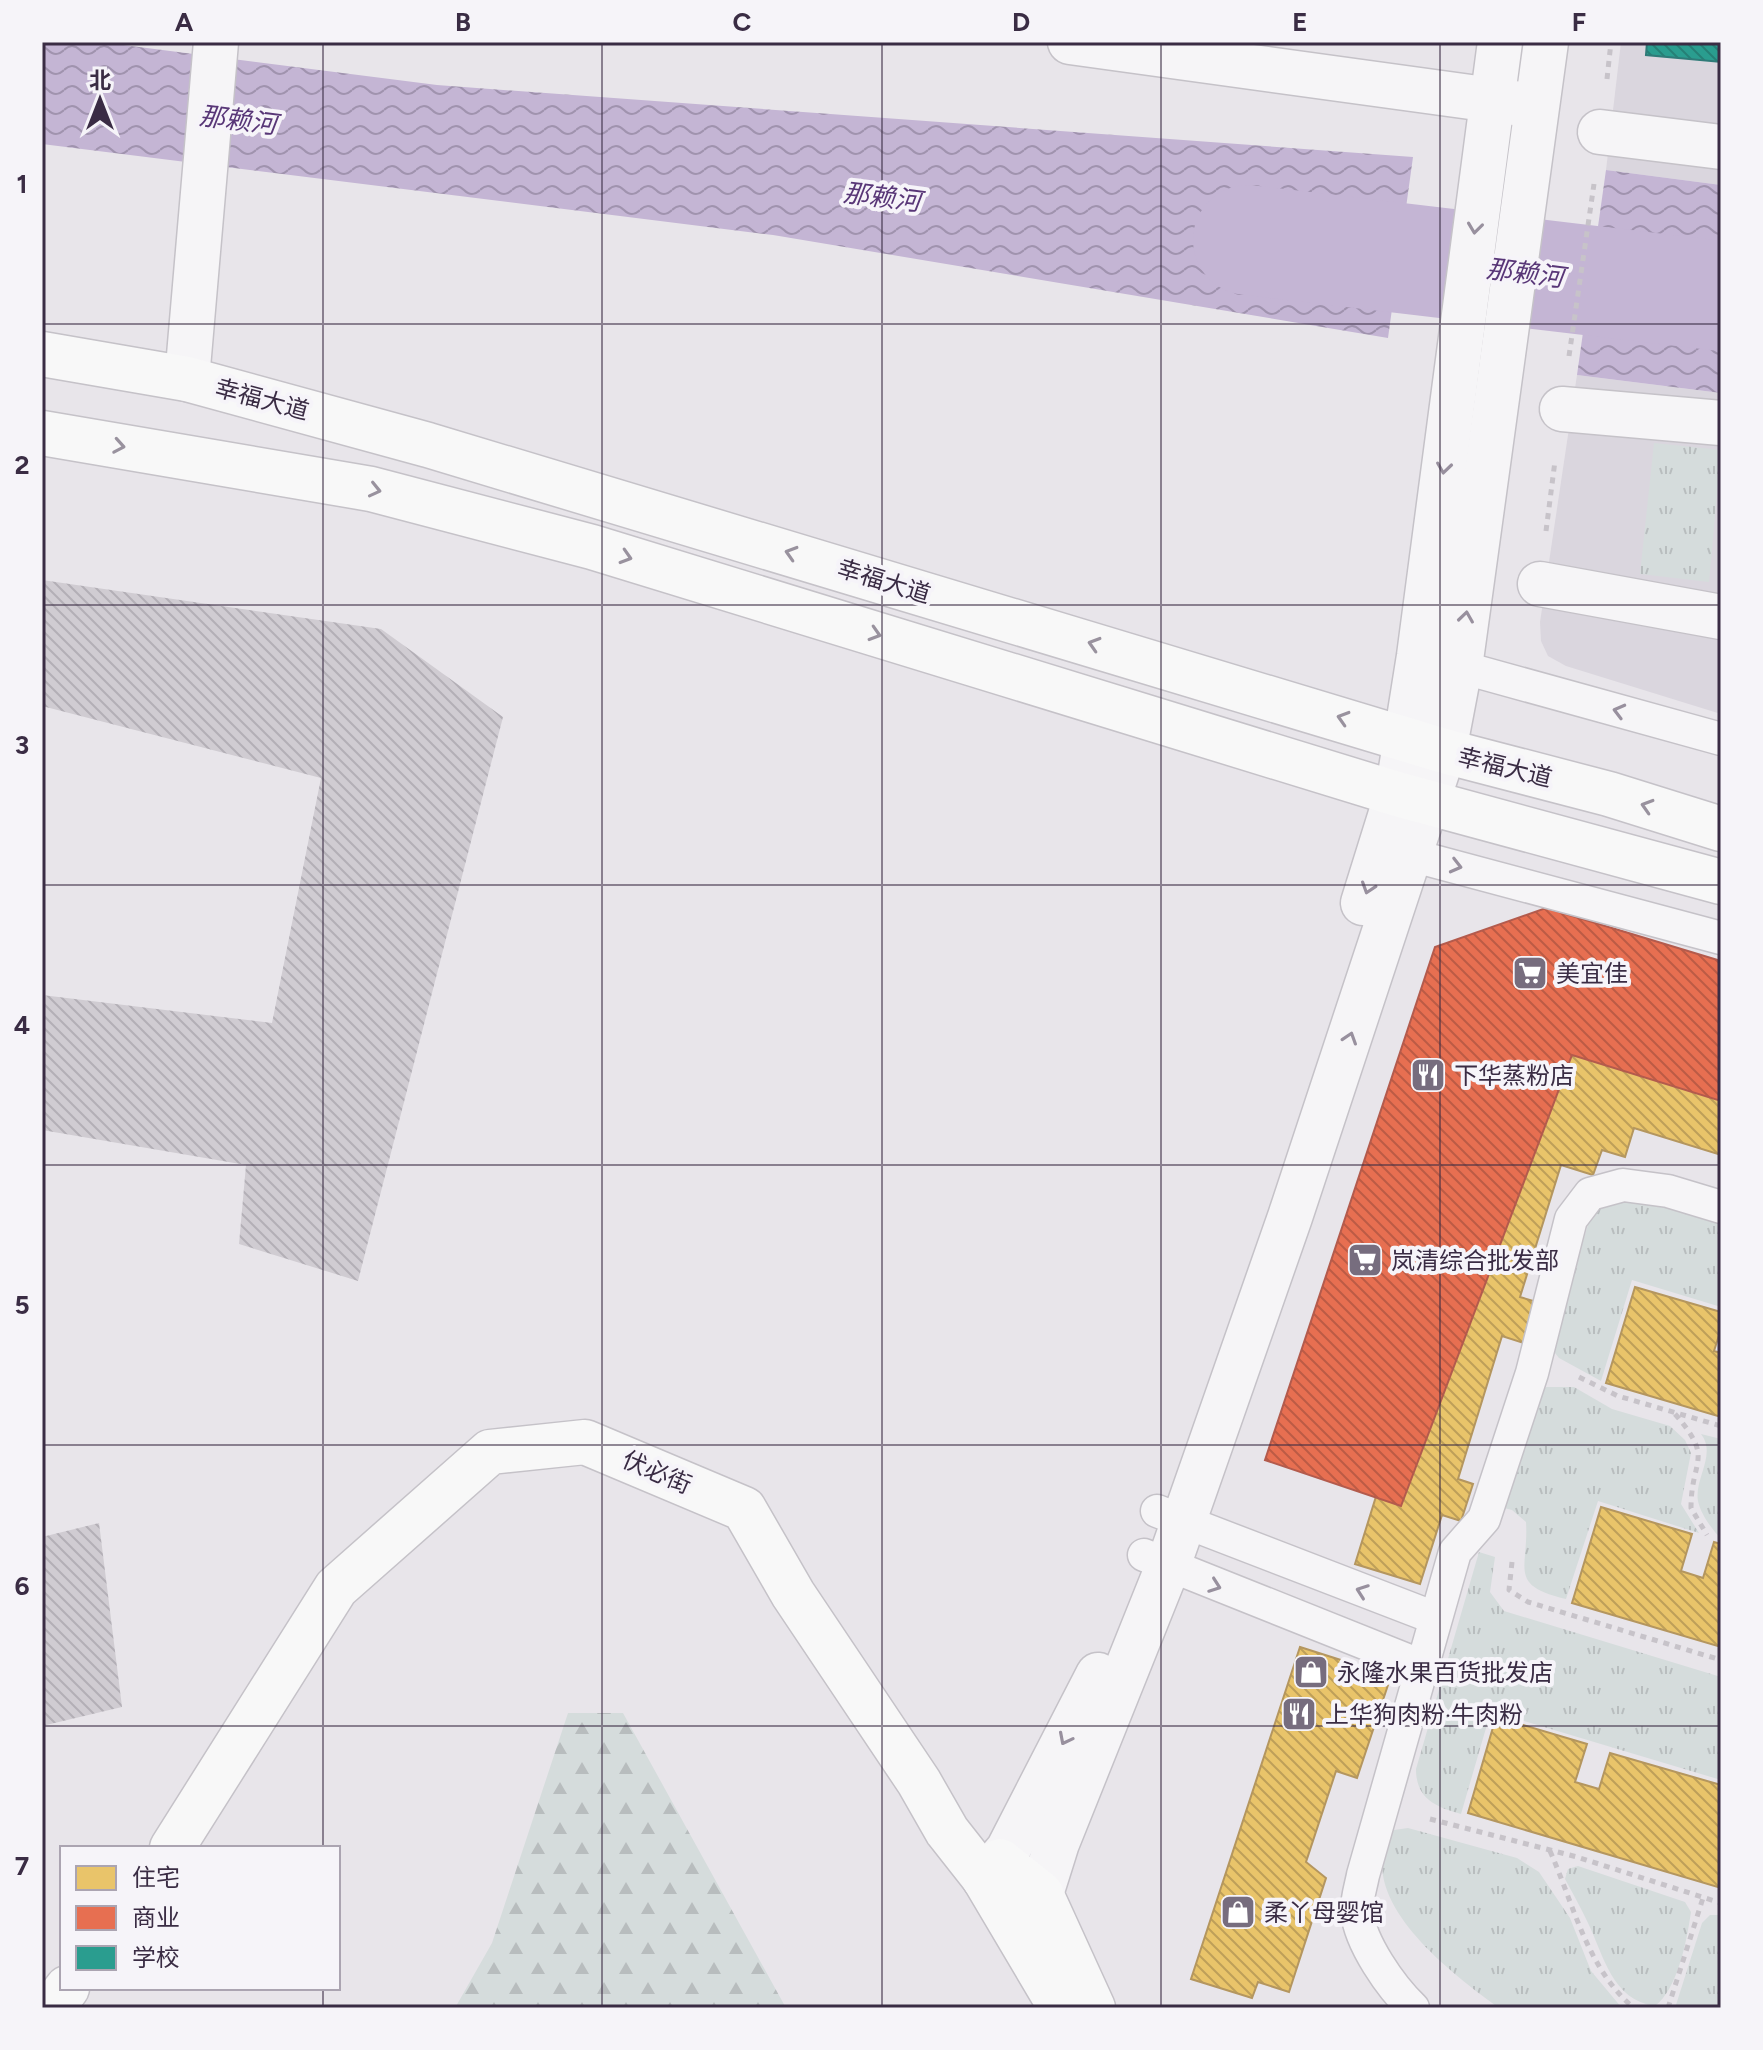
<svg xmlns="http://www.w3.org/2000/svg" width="1763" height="2050" font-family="Figtree,'Noto Sans SC',sans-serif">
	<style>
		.built { fill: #dad6de }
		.grass { fill: url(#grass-tufts) }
		.forest { fill: url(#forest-firs) }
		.water { fill: url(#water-waves) }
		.homes { fill: url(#homes-back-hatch); stroke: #b4965f; stroke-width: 2 }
		.shops { fill: url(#shops-back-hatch); stroke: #b35b4d; stroke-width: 2 }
		.schools { fill: url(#schools-back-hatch); stroke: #2f7b78; stroke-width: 2 }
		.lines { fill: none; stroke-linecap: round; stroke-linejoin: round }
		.river { stroke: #c4b5d4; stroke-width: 110 }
		.building { fill: url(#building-back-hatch) }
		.service-casing { stroke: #c5c2c8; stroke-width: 35 }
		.pedestrian-casing { stroke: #c5c2c8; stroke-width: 47 }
		.minor-casing { stroke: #c5c2c8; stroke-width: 47 }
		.tertiary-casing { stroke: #c5c2c8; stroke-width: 47 }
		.secondary-casing { stroke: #c5c2c8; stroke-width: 47 }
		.primary-casing { stroke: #c5c2c8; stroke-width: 47 }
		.path { stroke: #c7c3c9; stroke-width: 5; stroke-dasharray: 6 6; stroke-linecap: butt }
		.service { stroke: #f6f5f7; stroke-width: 32 }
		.pedestrian { stroke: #f6f5f7; stroke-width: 44 }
		.minor { stroke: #f6f5f7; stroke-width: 44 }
		.tertiary { stroke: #f6f5f7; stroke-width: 44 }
		.secondary { stroke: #f8f8f8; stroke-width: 44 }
		.primary { stroke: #f8f8f8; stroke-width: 44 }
		.oneway { stroke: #98909e }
		.oneway2 { stroke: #99929e }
		.grid { fill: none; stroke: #3a2c44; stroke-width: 2; stroke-opacity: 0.55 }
		.labels { text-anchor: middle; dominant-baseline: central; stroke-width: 8; stroke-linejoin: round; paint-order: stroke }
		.street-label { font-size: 24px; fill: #3a2c44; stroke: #f6f4f9 }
		.poi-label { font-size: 24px; fill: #3a2c44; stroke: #f6f4f9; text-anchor: start }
		.water-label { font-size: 26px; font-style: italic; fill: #583677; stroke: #f6f4f9 }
		.neatline { fill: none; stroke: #3a2c44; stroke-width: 3 }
		.grid-label { font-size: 26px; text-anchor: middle; font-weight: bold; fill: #3a2c44 }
	</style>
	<defs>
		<pattern id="grass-tufts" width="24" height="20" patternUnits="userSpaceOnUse" patternTransform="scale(2)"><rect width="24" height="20" fill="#d5dcdc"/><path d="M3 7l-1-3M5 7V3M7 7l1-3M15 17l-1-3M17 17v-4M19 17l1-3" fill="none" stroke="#b8bdbe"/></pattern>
		<pattern id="forest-firs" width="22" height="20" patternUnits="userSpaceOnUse" patternTransform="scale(2)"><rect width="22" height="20" fill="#d5dcdc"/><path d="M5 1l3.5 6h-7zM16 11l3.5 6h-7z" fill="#b8bdbe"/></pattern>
		<pattern id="water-waves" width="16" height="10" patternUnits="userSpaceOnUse" patternTransform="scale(2)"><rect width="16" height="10" fill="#c4b5d4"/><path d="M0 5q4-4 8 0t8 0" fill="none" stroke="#a093ae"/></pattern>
		<pattern id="homes-back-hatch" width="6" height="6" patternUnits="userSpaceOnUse" patternTransform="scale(2)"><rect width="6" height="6" fill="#e9c46a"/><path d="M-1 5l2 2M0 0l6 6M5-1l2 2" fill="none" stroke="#be9f59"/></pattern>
		<pattern id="shops-back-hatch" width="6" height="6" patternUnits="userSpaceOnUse" patternTransform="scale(2)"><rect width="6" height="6" fill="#e76f51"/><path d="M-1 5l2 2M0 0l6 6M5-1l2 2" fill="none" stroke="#bc5b45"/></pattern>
		<pattern id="schools-back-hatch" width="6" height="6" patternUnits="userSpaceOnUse" patternTransform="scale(2)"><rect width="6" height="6" fill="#2a9d8f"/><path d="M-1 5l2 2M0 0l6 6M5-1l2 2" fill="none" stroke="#258076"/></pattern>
		<pattern id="building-back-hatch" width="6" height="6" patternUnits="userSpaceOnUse" patternTransform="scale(2)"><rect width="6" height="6" fill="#d0ccd2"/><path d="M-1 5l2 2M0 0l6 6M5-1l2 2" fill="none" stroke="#b3afb6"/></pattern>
	</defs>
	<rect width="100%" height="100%" fill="#e8e5ea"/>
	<g class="built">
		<polygon points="1621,42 1721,42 1721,185 1606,170"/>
		<polygon points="1577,375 1721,393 1721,714 1566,666 1548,656 1541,641 1540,622"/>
	</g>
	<g class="grass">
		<polygon points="1654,443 1721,450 1709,582 1640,574"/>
		<polygon points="1616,1200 1641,1200 1721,1225 1721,1307 1632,1280 1601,1381 1559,1358 1551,1348 1590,1218 1599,1207"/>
		<path d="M1546 1387H1574L1612 1409 1670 1426 1685 1440 1691 1453 1681 1504 1699 1533 1598 1501 1566 1599C1507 1585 1529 1569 1526 1522L1512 1510 1500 1507 1530 1407Z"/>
		<path d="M1701 1434 1721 1439V1539C1712 1529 1701 1515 1698 1501 1694 1479 1717 1454 1701 1434Z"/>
		<path d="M1479 1552 1495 1557 1490 1592 1504 1611 1721 1677V1780L1491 1711 1461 1814C1436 1807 1416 1799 1416 1769Z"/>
		<path d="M1408 1828 1517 1858 1539 1872 1570 1918 1591 1971 1622 2008H1499C1452 1974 1347 1895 1394 1830Z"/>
		<path d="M1578 1866 1685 1902 1691 1912C1687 1939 1678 1989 1655 2006 1612 2000 1604 1956 1588 1923 1581 1908 1573 1894 1565 1879L1568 1869Z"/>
		<polygon points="1710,1915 1721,1915 1721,2008 1675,2008 1702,1923"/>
	</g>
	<polygon class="forest" points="568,1713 623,1713 786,2008 455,2008 492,1943"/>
	<g class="water">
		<polygon points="42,42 100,42 437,85 1413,157 1388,338 773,235 42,144"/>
		<polygon points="1606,170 1721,185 1721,393 1577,375"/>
	</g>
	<g class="homes">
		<polygon points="1523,1024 1721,1085 1721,1155 1634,1128 1625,1157 1602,1150 1593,1175 1561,1165 1520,1297 1540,1303 1527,1344 1502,1336 1458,1479 1473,1484 1461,1521 1442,1515 1420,1584 1355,1564"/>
		<polygon points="1635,1287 1721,1312 1721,1329 1714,1351 1721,1353 1721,1417 1606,1383"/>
		<polygon points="1601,1507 1692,1534 1681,1571 1703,1578 1714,1542 1721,1544 1721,1647 1572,1603"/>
		<polygon points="1300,1647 1391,1676 1357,1778 1336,1771 1306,1862 1326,1878 1289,1992 1258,1982 1252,1998 1191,1979"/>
		<polygon points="1496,1717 1587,1744 1575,1782 1599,1789 1610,1753 1721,1785 1721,1888 1468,1813"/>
	</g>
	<polygon class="shops" points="1546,908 1721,961 1721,1101 1572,1055 1401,1506 1265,1460 1435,947"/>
	<polygon class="schools" points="1647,42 1721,42 1721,62 1646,55"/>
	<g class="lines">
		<polyline class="river" points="1248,240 1721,296"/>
	</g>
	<g class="building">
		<polygon points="42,580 381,629 503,717 358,1281 239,1244 246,1165 42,1130 42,995 272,1023 321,778 42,706"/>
		<polygon points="99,1523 122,1707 42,1726 42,1537"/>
	</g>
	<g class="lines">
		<g class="service-casing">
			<g id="service">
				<polyline points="1439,661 1721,739"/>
				<polyline points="1392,850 1721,938"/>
				<polyline points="1157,1511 1435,1618"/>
				<polyline points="1144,1555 1422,1666"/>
				<path d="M1413 2008C1391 1987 1360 1943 1357 1912 1356 1901 1361 1886 1363 1875L1455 1552 1484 1519 1532 1373 1571 1219 1590 1194 1623 1185 1668 1191 1721 1207"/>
			</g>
		</g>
		<g class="pedestrian-casing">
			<g id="pedestrian">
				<polyline points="1600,132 1721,147"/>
				<polyline points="1562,409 1721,423"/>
				<polyline points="1540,584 1721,617"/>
			</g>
		</g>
		<g class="minor-casing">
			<g id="minor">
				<polyline points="1070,42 1536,106"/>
				<polyline points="187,379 216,42"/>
			</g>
		</g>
		<g class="tertiary-casing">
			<g id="tertiary">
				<polyline points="1363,903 1397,794 1419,656 1500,42"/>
				<polyline points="984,1878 1008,1850 1098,1675"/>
				<polyline points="1036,1931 1041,1894 1057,1843 1168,1566 1290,1217 1444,751 1460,667 1546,42"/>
			</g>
		</g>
		<g class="secondary-casing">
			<g id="secondary">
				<polyline points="172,1848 336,1588 490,1452 585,1442 744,1509 793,1594 919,1782 947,1831 984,1878"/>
				<polyline points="52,2008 67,1988"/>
			</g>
		</g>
		<g class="primary-casing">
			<g id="primary">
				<polyline points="42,354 187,379 428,445 1444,751 1609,794 1721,829"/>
				<polyline points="42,433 371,489 592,547 1397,794 1721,882"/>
				<polyline points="1000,1861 1041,1894 1093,2008"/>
				<polyline points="984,1878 1061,2008"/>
			</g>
		</g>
		<g class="path">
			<polyline points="1607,79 1611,42"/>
			<polyline points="1569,356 1594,184"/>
			<polyline points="1546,531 1555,461"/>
			<polyline points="1579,1377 1618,1396 1721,1426"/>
			<path d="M1675 1414C1715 1460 1691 1458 1691 1508L1707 1535"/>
			<polyline points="1512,1562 1509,1590 1528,1602 1721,1660"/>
			<polyline points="1430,1819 1577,1857 1721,1903"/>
			<path d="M1550 1851C1574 1905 1587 1969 1634 2008"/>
			<polyline points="1668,2008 1703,1898"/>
		</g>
		<use href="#service" class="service"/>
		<use href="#pedestrian" class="pedestrian"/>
		<use href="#minor" class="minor"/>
		<use href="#tertiary" class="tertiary"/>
		<use href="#secondary" class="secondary"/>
		<use href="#primary" class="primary"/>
	</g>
	<defs><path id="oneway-chevron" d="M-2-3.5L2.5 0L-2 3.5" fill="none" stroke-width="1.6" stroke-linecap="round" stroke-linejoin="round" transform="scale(2)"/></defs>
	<g class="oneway">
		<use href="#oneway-chevron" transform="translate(1475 228) rotate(97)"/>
		<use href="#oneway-chevron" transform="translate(1444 468) rotate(98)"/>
		<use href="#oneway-chevron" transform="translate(1466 617) rotate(-82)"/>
		<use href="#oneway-chevron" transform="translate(1619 711) rotate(-165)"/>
		<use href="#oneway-chevron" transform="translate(1456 866) rotate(14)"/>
		<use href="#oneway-chevron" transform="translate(1368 888) rotate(108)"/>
		<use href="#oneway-chevron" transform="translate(1350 1038) rotate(-72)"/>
		<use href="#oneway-chevron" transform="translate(1215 1586) rotate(20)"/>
		<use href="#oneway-chevron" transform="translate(1362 1591) rotate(-160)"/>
		<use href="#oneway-chevron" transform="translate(1065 1739) rotate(117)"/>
	</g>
	<g class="oneway2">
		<use href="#oneway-chevron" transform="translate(119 446) rotate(10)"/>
		<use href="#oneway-chevron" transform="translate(375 490) rotate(13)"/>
		<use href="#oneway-chevron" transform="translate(791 553) rotate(-163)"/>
		<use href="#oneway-chevron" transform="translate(626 557) rotate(17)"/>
		<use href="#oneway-chevron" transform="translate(875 634) rotate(17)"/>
		<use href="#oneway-chevron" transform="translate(1094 644) rotate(-163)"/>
		<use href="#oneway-chevron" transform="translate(1343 718) rotate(-163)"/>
		<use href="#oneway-chevron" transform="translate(1647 806) rotate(-163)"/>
	</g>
	<path class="grid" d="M323 42V1848M602 42V2008M882 42V2008M1161 42V2008M1440 42V2008M42 324H1721M42 605H1721M42 885H1721M42 1165H1721M42 1445H1721M42 1726H1721M323 1988V2008"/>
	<defs>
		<g id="supermarket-square" transform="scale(1.8)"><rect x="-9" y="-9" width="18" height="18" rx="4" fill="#776d7e" stroke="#f6f4f9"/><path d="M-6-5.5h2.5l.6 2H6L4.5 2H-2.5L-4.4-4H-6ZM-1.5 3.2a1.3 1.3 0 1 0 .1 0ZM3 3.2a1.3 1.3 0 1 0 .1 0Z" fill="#fff"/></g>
		<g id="restaurant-square" transform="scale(1.8)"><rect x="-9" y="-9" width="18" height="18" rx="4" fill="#776d7e" stroke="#f6f4f9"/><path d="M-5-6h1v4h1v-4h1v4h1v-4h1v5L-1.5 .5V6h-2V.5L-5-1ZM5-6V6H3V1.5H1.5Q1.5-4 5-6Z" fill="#fff"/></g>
		<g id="shop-square" transform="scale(1.8)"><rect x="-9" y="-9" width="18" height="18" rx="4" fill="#776d7e" stroke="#f6f4f9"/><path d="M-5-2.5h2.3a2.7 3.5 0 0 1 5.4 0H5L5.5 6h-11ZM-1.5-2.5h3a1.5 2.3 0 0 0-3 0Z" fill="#fff"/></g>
	</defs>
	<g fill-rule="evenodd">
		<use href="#supermarket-square" x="1530" y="973"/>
		<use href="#restaurant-square" x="1428" y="1075"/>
		<use href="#supermarket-square" x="1365" y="1260"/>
		<use href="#shop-square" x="1311" y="1672"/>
		<use href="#restaurant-square" x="1299" y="1714"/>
		<use href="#shop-square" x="1238" y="1912"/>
	</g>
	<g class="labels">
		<g class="street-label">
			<text transform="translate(262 399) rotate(15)">幸福大道</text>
			<text transform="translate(884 581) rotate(17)">幸福大道</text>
			<text transform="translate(1505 767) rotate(14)">幸福大道</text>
			<text transform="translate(657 1472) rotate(23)">伏必街</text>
		</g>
		<g class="poi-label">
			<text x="1556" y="973">美宜佳</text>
			<text x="1454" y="1075">下华蒸粉店</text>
			<text x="1391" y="1260">岚清综合批发部</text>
			<text x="1337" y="1672">永隆水果百货批发店</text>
			<text x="1325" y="1714">上华狗肉粉·牛肉粉</text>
			<text x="1264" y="1912">柔丫母婴馆</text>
		</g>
		<g class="water-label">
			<text transform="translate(238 120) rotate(7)">那赖河</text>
			<text transform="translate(882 197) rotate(7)">那赖河</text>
			<text transform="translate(1525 273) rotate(7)">那赖河</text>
		</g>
	</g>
	<rect width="1763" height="2050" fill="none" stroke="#f6f4f9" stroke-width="88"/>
	<rect x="60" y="1846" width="280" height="144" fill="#f6f4f9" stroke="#aba4b1" stroke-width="2"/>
	<rect x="76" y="1866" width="40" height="24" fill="#e9c46a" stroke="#aba4b1" stroke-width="2"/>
	<text x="132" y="1886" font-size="24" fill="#3a2c44">住宅</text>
	<rect x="76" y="1906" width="40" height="24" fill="#e76f51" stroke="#aba4b1" stroke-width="2"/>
	<text x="132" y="1926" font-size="24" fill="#3a2c44">商业</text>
	<rect x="76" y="1946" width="40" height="24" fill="#2a9d8f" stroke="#aba4b1" stroke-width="2"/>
	<text x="132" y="1966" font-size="24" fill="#3a2c44">学校</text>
	<g transform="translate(100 100)" stroke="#f6f4f9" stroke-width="6" paint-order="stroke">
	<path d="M0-6L14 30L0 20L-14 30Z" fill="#3a2c44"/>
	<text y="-12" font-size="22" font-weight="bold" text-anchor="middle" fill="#3a2c44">北</text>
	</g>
	<rect x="44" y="44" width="1675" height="1962" class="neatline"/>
	<g class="grid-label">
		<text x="184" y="31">A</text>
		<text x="463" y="31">B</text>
		<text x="742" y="31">C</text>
		<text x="1021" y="31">D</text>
		<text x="1300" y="31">E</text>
		<text x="1579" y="31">F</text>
		<text x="22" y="193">1</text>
		<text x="22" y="474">2</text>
		<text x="22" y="754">3</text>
		<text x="22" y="1034">4</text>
		<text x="22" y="1314">5</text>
		<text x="22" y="1595">6</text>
		<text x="22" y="1875">7</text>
	</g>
</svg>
